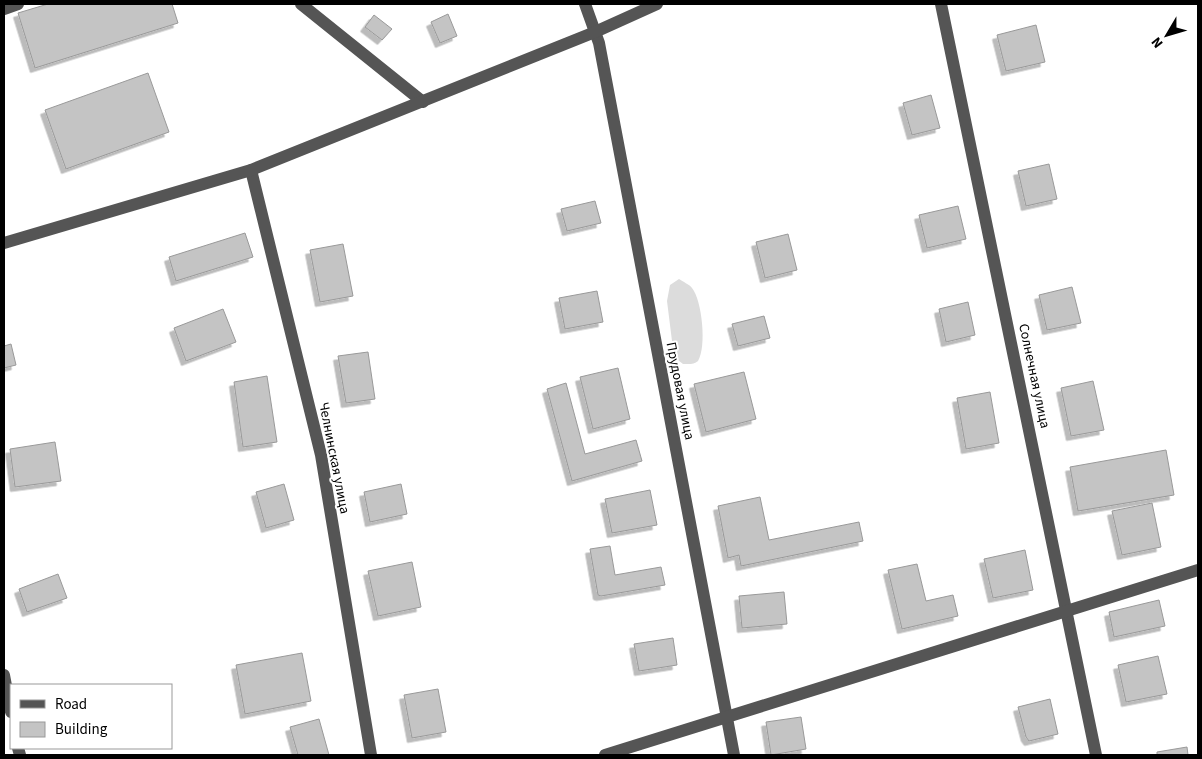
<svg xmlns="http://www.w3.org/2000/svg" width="1202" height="759" font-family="'Source Sans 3',sans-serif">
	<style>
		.green { fill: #dcdcdc }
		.building { fill: #c4c4c4; stroke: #999; filter: url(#shadow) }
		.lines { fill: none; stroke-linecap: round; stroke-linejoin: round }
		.minor { stroke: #555; stroke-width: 12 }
		.labels { text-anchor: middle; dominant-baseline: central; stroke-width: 4; stroke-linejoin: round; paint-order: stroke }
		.street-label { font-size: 14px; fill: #000; stroke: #fff }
	</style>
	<defs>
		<filter id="shadow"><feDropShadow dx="-4.5" dy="4.5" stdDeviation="0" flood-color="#0004"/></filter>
	</defs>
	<rect width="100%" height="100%" fill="#fff"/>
	<path class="green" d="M679 279C683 282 689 284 692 288 702 300 707 347 698 361 694 365 688 364 683 364L674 357 667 301 670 285Z"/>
	<g class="building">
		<polygon points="48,4 172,4 178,23 35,68 18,13"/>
		<polygon points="448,14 457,36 440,43 431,22"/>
		<polygon points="374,15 392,29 382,40 365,27"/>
		<polygon points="1036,25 1045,62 1006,71 997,35"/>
		<polygon points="148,73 169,132 66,169 45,110"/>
		<polygon points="931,95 940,128 912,135 903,103"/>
		<polygon points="1049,164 1057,199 1026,206 1018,171"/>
		<polygon points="595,201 601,223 567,231 561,209"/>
		<polygon points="958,206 966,239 927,248 919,215"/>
		<polygon points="245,233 253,257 176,281 169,257"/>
		<polygon points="788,234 797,270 765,278 756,242"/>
		<polygon points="343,244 353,296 320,302 310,250"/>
		<polygon points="1072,287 1081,323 1047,330 1039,295"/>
		<polygon points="597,291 603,322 565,329 559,298"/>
		<polygon points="968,302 975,335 946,342 939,309"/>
		<polygon points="223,309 236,342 186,361 174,328"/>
		<polygon points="764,316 770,338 738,346 732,324"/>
		<polygon points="11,344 16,365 4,368 4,346"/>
		<polygon points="368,352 375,399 346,403 338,356"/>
		<polygon points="618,368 630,419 593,429 580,377"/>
		<polygon points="744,372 756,419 706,432 694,384"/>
		<polygon points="267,376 277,442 243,447 234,382"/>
		<polygon points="1093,381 1104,430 1071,436 1061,388"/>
		<polygon points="566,383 585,454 636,440 642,461 572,481 547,389"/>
		<polygon points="990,392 999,443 966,449 957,398"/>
		<polygon points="55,442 61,481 15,487 10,449"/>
		<polygon points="1166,450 1174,495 1078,511 1070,467"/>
		<polygon points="284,484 294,520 266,528 256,492"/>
		<polygon points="401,484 407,514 370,522 364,492"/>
		<polygon points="650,490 657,525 612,533 605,499"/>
		<polygon points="760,497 769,540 859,522 863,541 741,566 739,555 728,558 718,506"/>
		<polygon points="1152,503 1161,547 1122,555 1112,511"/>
		<polygon points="610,546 615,575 661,567 665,585 601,596 598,595 590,549"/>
		<polygon points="1025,550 1033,590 993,598 984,559"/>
		<polygon points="412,562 421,607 378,616 368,571"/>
		<polygon points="917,564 926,601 953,595 958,616 902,629 888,570"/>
		<polygon points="58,574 67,598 27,612 19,589"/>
		<polygon points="784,592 787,624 742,628 739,596"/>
		<polygon points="1159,600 1165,626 1114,637 1109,612"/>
		<polygon points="673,638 677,665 639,671 634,644"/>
		<polygon points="302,653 311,701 245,714 236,665"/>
		<polygon points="1158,656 1167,694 1126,702 1118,665"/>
		<polygon points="438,689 446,732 412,738 404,695"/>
		<polygon points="1050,699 1058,734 1029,741 1026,737 1018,707"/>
		<polygon points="801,717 806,749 771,755 766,722"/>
		<polygon points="319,719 329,755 298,755 290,727"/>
		<polygon points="1187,747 1188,755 1157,755 1157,752"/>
	</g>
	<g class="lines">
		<g class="minor">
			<polyline points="301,4 423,102"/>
			<polyline points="585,4 599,43 734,755"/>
			<polyline points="941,4 1096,755"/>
			<polyline points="4,9 18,4"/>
			<polyline points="251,170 321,455 371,755"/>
			<polyline points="4,243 251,170 595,32 657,4"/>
			<polyline points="4,675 11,712"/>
			<polyline points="18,748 20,755"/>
			<polyline points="605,755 1198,570"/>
		</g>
	</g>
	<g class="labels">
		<g class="street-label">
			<text transform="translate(1034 376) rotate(78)">Солнечная улица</text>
			<text transform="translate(680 391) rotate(79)">Прудовая улица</text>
			<text transform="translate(334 458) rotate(79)">Челнинская улица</text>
		</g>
	</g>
	<rect width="1202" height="759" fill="none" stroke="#000000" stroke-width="10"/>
	<rect x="10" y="684" width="162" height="65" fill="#ffffff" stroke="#999999"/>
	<rect x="20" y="700" width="25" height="8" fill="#555555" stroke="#999999"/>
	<text x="55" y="709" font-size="15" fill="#000000">Road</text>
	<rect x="20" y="722" width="25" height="15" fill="#c4c4c4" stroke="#999999"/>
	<text x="55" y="734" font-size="15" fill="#000000">Building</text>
	<g transform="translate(1167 35) rotate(232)" stroke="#ffffff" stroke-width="4" paint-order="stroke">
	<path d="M0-4L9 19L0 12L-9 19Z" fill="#000000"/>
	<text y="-8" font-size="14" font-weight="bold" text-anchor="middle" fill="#000000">N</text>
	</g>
</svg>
